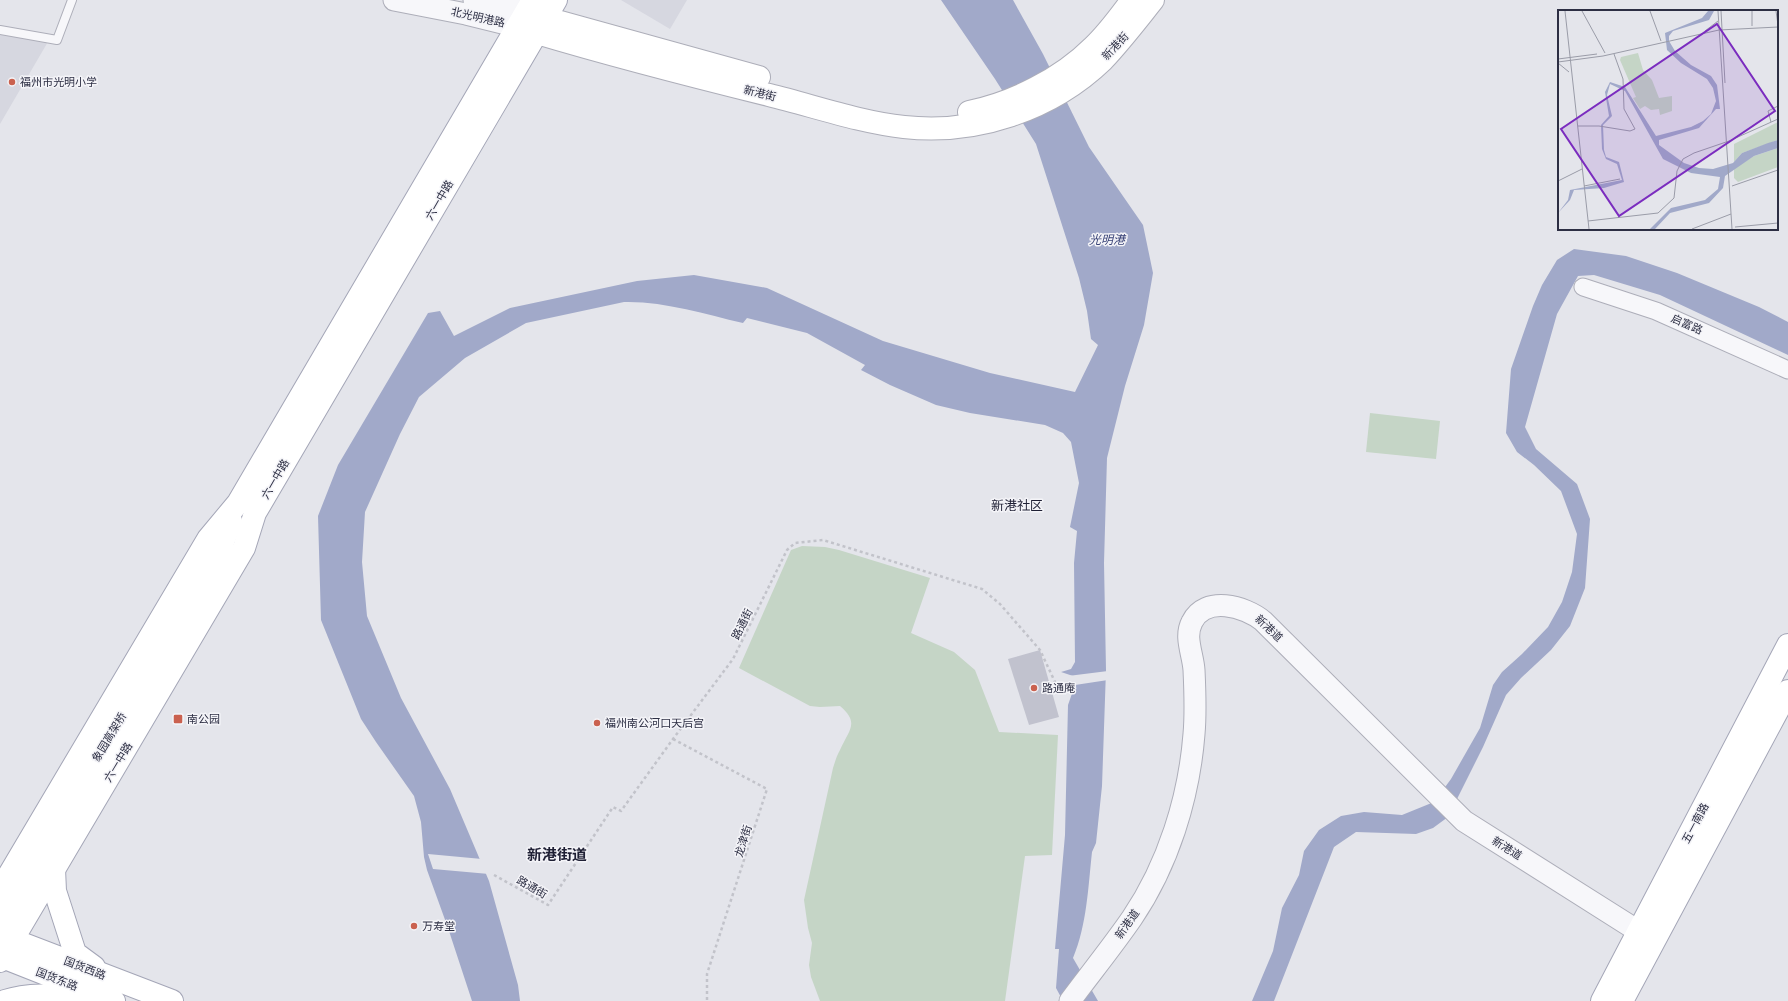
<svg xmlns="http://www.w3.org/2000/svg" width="1788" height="1001" font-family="Quicksand,'Noto Sans SC',sans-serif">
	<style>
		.built { fill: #d6d7e0 }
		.green { fill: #c5d5c6 }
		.water { fill: #a1a9c9 }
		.pier { fill: #e4e5eb }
		.building { fill: #c1c2ce }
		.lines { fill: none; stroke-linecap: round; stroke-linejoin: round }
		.service-casing { stroke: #adaeb9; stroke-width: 10 }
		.minor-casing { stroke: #adaeb9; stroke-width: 19 }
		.tertiary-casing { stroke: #adaeb9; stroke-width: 23 }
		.secondary-casing { stroke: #adaeb9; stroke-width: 24 }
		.primary-casing { stroke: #a4a6b7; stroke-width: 24 }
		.path { stroke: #c2c3ca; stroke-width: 2.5; stroke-dasharray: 3 3; stroke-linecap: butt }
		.service { stroke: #f7f7fa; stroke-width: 8 }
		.minor { stroke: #f7f7fa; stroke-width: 17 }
		.tertiary { stroke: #f7f7fa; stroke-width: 21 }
		.secondary { stroke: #fff; stroke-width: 22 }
		.primary { stroke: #fff; stroke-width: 22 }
		.poi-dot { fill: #ca614f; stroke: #f4f4f8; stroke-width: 1.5 }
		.labels { text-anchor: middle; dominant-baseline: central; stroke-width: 3; stroke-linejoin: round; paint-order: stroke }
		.street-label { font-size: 11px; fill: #2c2e43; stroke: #f4f4f8 }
		.poi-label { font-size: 11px; fill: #2c2e43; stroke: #f4f4f8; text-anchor: start }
		.water-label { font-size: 12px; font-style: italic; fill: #374176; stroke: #f4f4f8 }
		.quarter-label { font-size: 13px; fill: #1e1f34; stroke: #f4f4f8 }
		.district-label { font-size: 15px; font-weight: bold; fill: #1e1f34; stroke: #f4f4f8 }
		.inset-road { fill: none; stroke: #9a9ca8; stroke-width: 1 }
		.view { fill: #7b2cbf; fill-opacity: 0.15; stroke: #7b2cbf; stroke-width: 2 }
		.inset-edge { fill: none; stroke: #2c2e43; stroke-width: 2 }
	</style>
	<rect width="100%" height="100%" fill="#e4e5eb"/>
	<g class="built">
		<polygon points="621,0 687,0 670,29"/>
		<polygon points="0,32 49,40 0,124"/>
	</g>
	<g class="green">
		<polygon points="1370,413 1440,421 1436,459 1366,452"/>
		<path d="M802 546 825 547 839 550 930 578 911 633 954 652 975 670 999 732 1058 735 1052 855 1025 856 1005 1001H820L811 977 809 965 812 943 808 928 804 900 833 768C835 762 837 755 840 750 849 730 860 723 840 706L820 707 810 706 739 668 791 550Z"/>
	</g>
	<g class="water">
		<path d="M941 0H1013L1043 54 1089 147 1143 225 1153 273 1144 325 1125 386 1107 458 1104 563 1106 670 1102 786 1096 843 1092 852C1088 888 1087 924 1073 958L1098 1001H1063L1056 988 1059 949H1055L1065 835 1068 705 1075 685 1073 676 1061 672 1071 669 1075 662 1074 563 1077 531 1070 527 1079 483 1071 442 1063 433 1045 425 970 413 936 405 890 385 861 370 865 365 807 333 747 318 743 323C704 314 664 301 624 302L526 323 465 358 419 397 400 434 365 512 362 562 367 616 401 698 450 789 489 881 518 985 520 1001H472L448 928 427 870 424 857 421 822 414 796 376 742 361 719 321 620 318 516 338 465 428 313 440 311 454 336 510 308 637 281 694 275 767 288 883 341 990 373 1075 392 1098 345 1091 339 1087 311 1079 278 1036 144 995 79Z"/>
		<polygon points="1574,249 1626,256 1677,273 1759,307 1788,322 1788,355 1660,295 1594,275 1578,276 1557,314 1525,427 1536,449 1577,484 1590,519 1585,588 1570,626 1551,650 1521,678 1506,695 1483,747 1448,817 1433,828 1416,834 1356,832 1334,847 1274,1001 1252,1001 1273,951 1282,908 1299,875 1304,851 1319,830 1341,816 1364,812 1402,815 1434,802 1451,779 1480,728 1493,685 1502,672 1522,654 1548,627 1562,602 1572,572 1577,534 1561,491 1534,465 1517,452 1506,433 1511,369 1533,306 1542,285 1557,260"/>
	</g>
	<g class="pier">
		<polygon points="1108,671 1108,680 1075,685 1073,685 1071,677 1068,676"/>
		<polygon points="428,854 482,859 489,874 433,869"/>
	</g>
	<polygon class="building" points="1040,650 1059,717 1029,725 1008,659"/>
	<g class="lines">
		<g class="service-casing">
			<polyline id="service" points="0,30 57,40 72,0"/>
		</g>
		<g class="minor-casing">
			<polyline id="minor" points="1583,287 1656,311 1788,370"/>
		</g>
		<g class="tertiary-casing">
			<g id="tertiary">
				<polyline points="394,0 466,14 518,27"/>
				<polyline points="474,0 526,12"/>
				<path d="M1070 1001C1090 974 1112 947 1132 918 1168 865 1189 798 1194 734 1196 712 1195 691 1194 670 1193 654 1184 637 1192 622 1205 595 1245 606 1263 621L1464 821 1638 931"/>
			</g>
		</g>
		<g class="secondary-casing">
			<g id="secondary">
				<polyline points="546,18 759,77"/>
				<path d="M537 33C614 56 692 76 769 95 814 106 859 122 904 127 976 135 1051 110 1103 60 1121 41 1137 20 1153 0"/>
				<path d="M969 112C1013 103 1061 79 1093 47 1108 33 1120 16 1132 0"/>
			</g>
		</g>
		<g class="primary-casing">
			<g id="primary">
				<polyline points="54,869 55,891 75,953 94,967"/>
				<polyline points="0,890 208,539 238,503 533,0"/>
				<polyline points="0,922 219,553 231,521"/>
				<polyline points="1,934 13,940 172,1001"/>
				<polyline points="0,956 114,1001"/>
				<polyline points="0,961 244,548 255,513 556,0"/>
				<path d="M5 1001C31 992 62 996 89 998"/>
				<polyline points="1602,1001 1788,645"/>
				<polyline points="1622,1001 1788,691"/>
			</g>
		</g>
		<g class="path">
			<polyline points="673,739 767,789 707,974 707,1001"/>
			<polyline points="494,875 548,905 613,807 621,811 673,739 733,659 787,550 795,543 823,540 982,589 1000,604 1040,650 1055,682"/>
		</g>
		<use href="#service" class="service"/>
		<use href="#minor" class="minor"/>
		<use href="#tertiary" class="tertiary"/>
		<use href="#secondary" class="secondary"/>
		<use href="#primary" class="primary"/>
	</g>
	<g class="poi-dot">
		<circle cx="12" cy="82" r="4"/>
		<circle cx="1034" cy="688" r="4"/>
		<rect x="173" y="714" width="10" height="10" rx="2"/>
		<circle cx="597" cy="723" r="4"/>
		<circle cx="414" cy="926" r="4"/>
	</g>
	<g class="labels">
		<g class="street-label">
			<text transform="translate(478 17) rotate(13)">北光明港路</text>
			<text transform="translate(1115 46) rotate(-47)">新港街</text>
			<text transform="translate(760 93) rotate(14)">新港街</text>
			<text transform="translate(439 200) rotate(-60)">六一中路</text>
			<text transform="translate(1687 324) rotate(24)">启富路</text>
			<text transform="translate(275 479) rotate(-60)">六一中路</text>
			<text transform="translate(742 624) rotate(-64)">路通街</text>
			<text transform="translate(1269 628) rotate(43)">新港道</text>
			<text transform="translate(109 737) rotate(-59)">象园高架桥</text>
			<text transform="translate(118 762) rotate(-59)">六一中路</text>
			<text transform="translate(1695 823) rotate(-62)">五一南路</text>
			<text transform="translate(743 841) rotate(-73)">龙津街</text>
			<text transform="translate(1507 848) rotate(32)">新港道</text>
			<text transform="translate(532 887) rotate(30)">路通街</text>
			<text transform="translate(1127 924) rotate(-55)">新港道</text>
			<text transform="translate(85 968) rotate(21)">国货西路</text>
			<text transform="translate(57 979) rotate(21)">国货东路</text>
		</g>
		<g class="poi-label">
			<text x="20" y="82">福州市光明小学</text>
			<text x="1042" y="688">路通庵</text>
			<text x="187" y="719">南公园</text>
			<text x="605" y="723">福州南公河口天后宫</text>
			<text x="422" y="926">万寿堂</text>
		</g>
		<g class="water-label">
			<text x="1107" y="239">光明港</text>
		</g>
		<g class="quarter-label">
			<text x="1017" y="505">新港社区</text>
		</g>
		<g class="district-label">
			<text x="557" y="854">新港街道</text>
		</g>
	</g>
	<g transform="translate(1558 10)">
		<rect width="220" height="220" fill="#e4e5eb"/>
		<path d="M80 43 85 60 94 70 101 88 114 86V101L102 105 101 99 93 100 87 96 82 99 75 88 78 87 62 50 63 47ZM220 112V130L184 143 176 152V134ZM220 138V157L180 172 176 168V159L180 156 196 146Z" fill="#c5d5c6"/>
		<path d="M150 1H156L151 10 115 21 111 26V31L117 41 133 55 153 66 159 75 162 99H158L141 118 101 130V135L126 153 141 158 155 159 175 153 184 143 210 133 220 130V138L196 146 167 166 165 178 151 193 112 203 97 219H92L113 198 147 190 160 179 162 167 133 163 105 149 67 81 52 74 49 85 54 106 45 115 46 140 48 147 61 152 66 172 46 178 16 180 12 190 0 203 10 190 12 180 64 170 59 154 48 149 44 139 43 115 51 106 47 82 52 72 67 77 98 126 133 117 145 111 153 104 158 91 155 78 149 69 123 53 109 40 107 23 144 8Z" fill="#a1a9c9"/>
		<path class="inset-road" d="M7 1 31 219M24 1 47 43M92 1 103 31M160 1 174 219M163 1 167 73M194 1V16M218 1 220 15M147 21 160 11M0 49 39 44M0 52 45 46 161 20 220 17M0 53 11 62M213 112 210 101 220 96M20 116H41L72 121 77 119 66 99 65 69 56 44M171 131 220 109M0 171 24 159M26 176 62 169M174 176 220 160M30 211 100 203 116 188 119 161 125 149 136 143 171 131M177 217 220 213M134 219 173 204"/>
		<path class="view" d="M159 14 217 101 61 206 3 119Z"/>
		<rect width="220" height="220" class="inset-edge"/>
	</g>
</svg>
